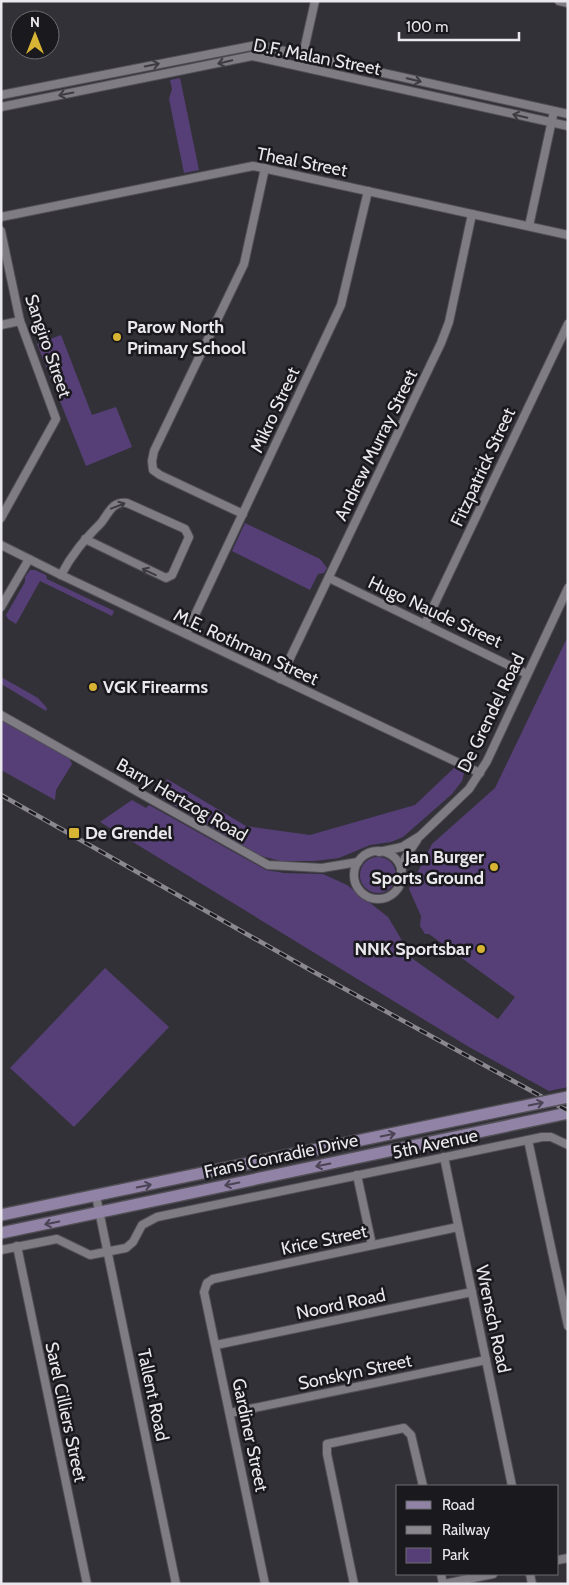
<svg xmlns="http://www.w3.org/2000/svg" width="569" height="1585" font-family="Cabin,sans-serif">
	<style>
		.green { fill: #563f76 }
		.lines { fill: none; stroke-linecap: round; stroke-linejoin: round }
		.minor-casing { stroke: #514f55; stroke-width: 10 }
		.secondary-casing { stroke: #514f55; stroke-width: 14 }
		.minor { stroke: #7f7c84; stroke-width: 8 }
		.secondary { stroke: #9183a6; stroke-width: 11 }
		.rail-casing { stroke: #8b898f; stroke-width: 4.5 }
		.rail { stroke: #1a191d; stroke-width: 2.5; stroke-dasharray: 8; stroke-linecap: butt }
		.secondary-bridge-casing { stroke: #514f55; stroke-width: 14; stroke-linecap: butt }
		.secondary-bridge { stroke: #9183a6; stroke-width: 11 }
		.oneway { stroke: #3d3c41 }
		.oneway2 { stroke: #4a4354 }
		.poi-dot { fill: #d8b434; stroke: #1a191d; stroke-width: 2 }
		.labels { text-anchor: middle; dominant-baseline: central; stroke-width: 5; stroke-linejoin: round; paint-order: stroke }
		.street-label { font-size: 18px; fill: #eae8ed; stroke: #1a191d }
		.poi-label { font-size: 18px; font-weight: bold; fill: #eae8ed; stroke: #1a191d; text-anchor: start }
	</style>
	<rect width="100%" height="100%" fill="#333138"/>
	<g class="green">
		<polygon points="180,78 199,170 184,173 169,99 172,89 170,80"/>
		<polygon points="61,335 92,415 116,407 132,447 86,466 37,344"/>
		<polygon points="245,523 320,559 327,568 324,573 318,574 310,590 232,551"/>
		<polygon points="35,570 46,575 47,579 114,611 112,616 40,581 16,624 8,619 6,615 25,582 25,577 30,570"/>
		<polygon points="568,636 568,1087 549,1091 469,1047 100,822 132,800 146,808 149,805 266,870 284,873 323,874 347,885 388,917 413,959 498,1019 515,997 429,934 425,934 420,926 421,916 409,889 432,844 495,788"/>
		<polygon points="1,677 38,698 47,708 46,711 3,685 1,687"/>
		<polygon points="1,719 69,758 72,764 56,790 55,800 1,770"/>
		<polygon points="454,768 464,773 462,781 452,794 403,837 391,842 370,845 339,858 315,861 280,861 261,856 160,797 167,779 246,826 310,835 415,805"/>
		<circle cx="378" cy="875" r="18"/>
		<polygon points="105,968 169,1027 74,1127 10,1068"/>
	</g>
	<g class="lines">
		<g class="minor-casing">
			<g id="minor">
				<polyline points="559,1 568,3"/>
				<polyline points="302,59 315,1"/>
				<polyline points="1,95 257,45 568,114"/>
				<polyline points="1,107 252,56 568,126"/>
				<polyline points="1,217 253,166 568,235"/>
				<polyline points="529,226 554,111"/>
				<polyline points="1,231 20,321 56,419 1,518"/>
				<polyline points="1,325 20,321"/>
				<polyline points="243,514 160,475 153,470 152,461 154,451 244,264 265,168"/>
				<polyline points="1,545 61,575 480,773"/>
				<path d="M61 575C72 554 84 540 101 523 109 513 112 501 127 503L185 529 189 537 172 575 166 578 85 539"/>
				<polyline points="329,578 527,674"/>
				<polyline points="1,607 29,559"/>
				<polyline points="425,624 568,324"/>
				<polyline points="186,634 341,305 368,191"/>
				<polyline points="280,679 441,343 449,322 472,214"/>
				<polyline points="1,715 268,865 322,868 358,862"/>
				<circle cx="378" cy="875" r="24"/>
				<polyline points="379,852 402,847 420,836 469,789 487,761 568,588"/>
				<polyline points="401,871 405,858 417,840"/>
				<polyline points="528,1140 568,1326"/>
				<polyline points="444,1157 512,1486"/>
				<polyline points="357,1175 372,1245"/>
				<polyline points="96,1196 176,1584"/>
				<polyline points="17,1246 87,1584"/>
				<polyline points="1,1250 57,1239 90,1255 126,1248 133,1242 142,1225 157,1217 542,1137 551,1137 568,1145"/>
				<polyline points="216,1345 472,1292"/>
				<polyline points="230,1413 486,1360"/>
				<polyline points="558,1560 568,1558"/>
				<polyline points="441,1574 443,1584"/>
				<polyline points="530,1574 532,1584"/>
				<polyline points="265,1584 204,1292 207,1283 213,1279 458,1227"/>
				<polyline points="354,1584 327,1454 327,1444 404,1428 411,1435 423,1486"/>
				<polyline points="444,1584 493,1574"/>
			</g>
		</g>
		<g class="secondary-casing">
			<g id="secondary">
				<polyline points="1,1215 505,1110"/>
				<polyline points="1,1233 568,1113"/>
			</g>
		</g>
		<use href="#minor" class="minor"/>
		<use href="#secondary" class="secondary"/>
		<g class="rail-casing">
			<polyline id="rail" points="1,795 312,971 568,1111"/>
		</g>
		<use href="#rail" class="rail"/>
		<g class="secondary-bridge-casing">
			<polyline id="secondary-bridge" points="505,1110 568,1097"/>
		</g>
		<use href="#secondary-bridge" class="secondary-bridge"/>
	</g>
	<defs><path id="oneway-shaft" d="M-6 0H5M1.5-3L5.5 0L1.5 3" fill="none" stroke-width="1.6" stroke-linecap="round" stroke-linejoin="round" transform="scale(1.25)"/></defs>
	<g class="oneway">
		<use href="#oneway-shaft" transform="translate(225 62) rotate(167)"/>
		<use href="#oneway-shaft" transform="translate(152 65) rotate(-11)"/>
		<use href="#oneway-shaft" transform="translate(414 80) rotate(13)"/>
		<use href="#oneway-shaft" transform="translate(66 94) rotate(169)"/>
		<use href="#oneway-shaft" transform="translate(520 116) rotate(-167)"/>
		<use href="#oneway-shaft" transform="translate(118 506) rotate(-21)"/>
		<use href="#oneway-shaft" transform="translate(149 572) rotate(-155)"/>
	</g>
	<g class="oneway2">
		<use href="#oneway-shaft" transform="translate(536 1104) rotate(-12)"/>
		<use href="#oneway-shaft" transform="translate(388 1135) rotate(-12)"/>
		<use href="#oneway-shaft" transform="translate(323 1165) rotate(168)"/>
		<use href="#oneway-shaft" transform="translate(232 1184) rotate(168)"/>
		<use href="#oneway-shaft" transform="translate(144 1186) rotate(-11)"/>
		<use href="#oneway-shaft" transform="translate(52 1223) rotate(168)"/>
	</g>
	<g class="poi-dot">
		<circle cx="117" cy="337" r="5"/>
		<circle cx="93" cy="687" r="5"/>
		<rect x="68" y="827" width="12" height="12" rx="2.5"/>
		<circle cx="494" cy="867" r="5"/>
		<circle cx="481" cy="949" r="5"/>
	</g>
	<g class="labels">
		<g class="street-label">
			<text transform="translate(317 57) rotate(11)">D.F. Malan Street</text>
			<text transform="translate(302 162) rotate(11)">Theal Street</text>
			<text transform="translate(48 346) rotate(71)">Sangiro Street</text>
			<text transform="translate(275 410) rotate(-65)">Mikro Street</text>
			<text transform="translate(376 445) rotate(-64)">Andrew Murray Street</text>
			<text transform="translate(483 467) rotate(-65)">Fitzpatrick Street</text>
			<text transform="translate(435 612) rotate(25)">Hugo Naude Street</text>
			<text transform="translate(246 647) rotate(25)">M.E. Rothman Street</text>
			<text transform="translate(491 713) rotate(-64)">De Grendel Road</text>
			<text transform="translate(182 800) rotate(30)">Barry Hertzog Road</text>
			<text transform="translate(435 1144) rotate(-12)">5th Avenue</text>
			<text transform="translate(281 1156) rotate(-12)">Frans Conradie Drive</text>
			<text transform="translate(324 1240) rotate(-12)">Krice Street</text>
			<text transform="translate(341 1304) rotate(-12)">Noord Road</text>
			<text transform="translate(493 1319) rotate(78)">Wrensch Road</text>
			<text transform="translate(355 1372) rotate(-12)">Sonskyn Street</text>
			<text transform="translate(153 1395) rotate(78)">Tallent Road</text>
			<text transform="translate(66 1412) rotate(78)">Sarel Cilliers Street</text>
			<text transform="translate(250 1435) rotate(78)">Gardiner Street</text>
		</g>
		<g class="poi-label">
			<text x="127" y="327">Parow North<tspan x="127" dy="21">Primary School</tspan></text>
			<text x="103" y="687">VGK Firearms</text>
			<text x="85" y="833">De Grendel</text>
			<text x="484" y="857" text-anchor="end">Jan Burger<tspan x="484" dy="21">Sports Ground</tspan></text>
			<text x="471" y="949" text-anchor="end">NNK Sportsbar</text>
		</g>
	</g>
	<rect width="569" height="1585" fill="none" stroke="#eae8ed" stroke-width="5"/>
	<rect x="396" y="1485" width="162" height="90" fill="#1a191d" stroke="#6d6c70"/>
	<rect x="406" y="1501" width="25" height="8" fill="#9183a6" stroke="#6d6c70"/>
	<text x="442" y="1510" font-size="15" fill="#eae8ed">Road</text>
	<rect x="406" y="1526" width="25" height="8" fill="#8b898f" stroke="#6d6c70"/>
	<text x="442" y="1535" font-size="15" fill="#eae8ed">Railway</text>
	<rect x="406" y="1548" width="25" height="15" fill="#563f76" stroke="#6d6c70"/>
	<text x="442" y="1560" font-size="15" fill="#eae8ed">Park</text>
	<g transform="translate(35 35)"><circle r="24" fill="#1a191d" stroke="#6d6c70"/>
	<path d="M0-4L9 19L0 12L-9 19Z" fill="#d8b434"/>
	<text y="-8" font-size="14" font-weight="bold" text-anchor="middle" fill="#eae8ed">N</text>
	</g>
	<path d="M399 32v8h120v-8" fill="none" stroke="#eae8ed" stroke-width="2.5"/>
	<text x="406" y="32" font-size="15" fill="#eae8ed" stroke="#1a191d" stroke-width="4" paint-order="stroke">100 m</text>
</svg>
